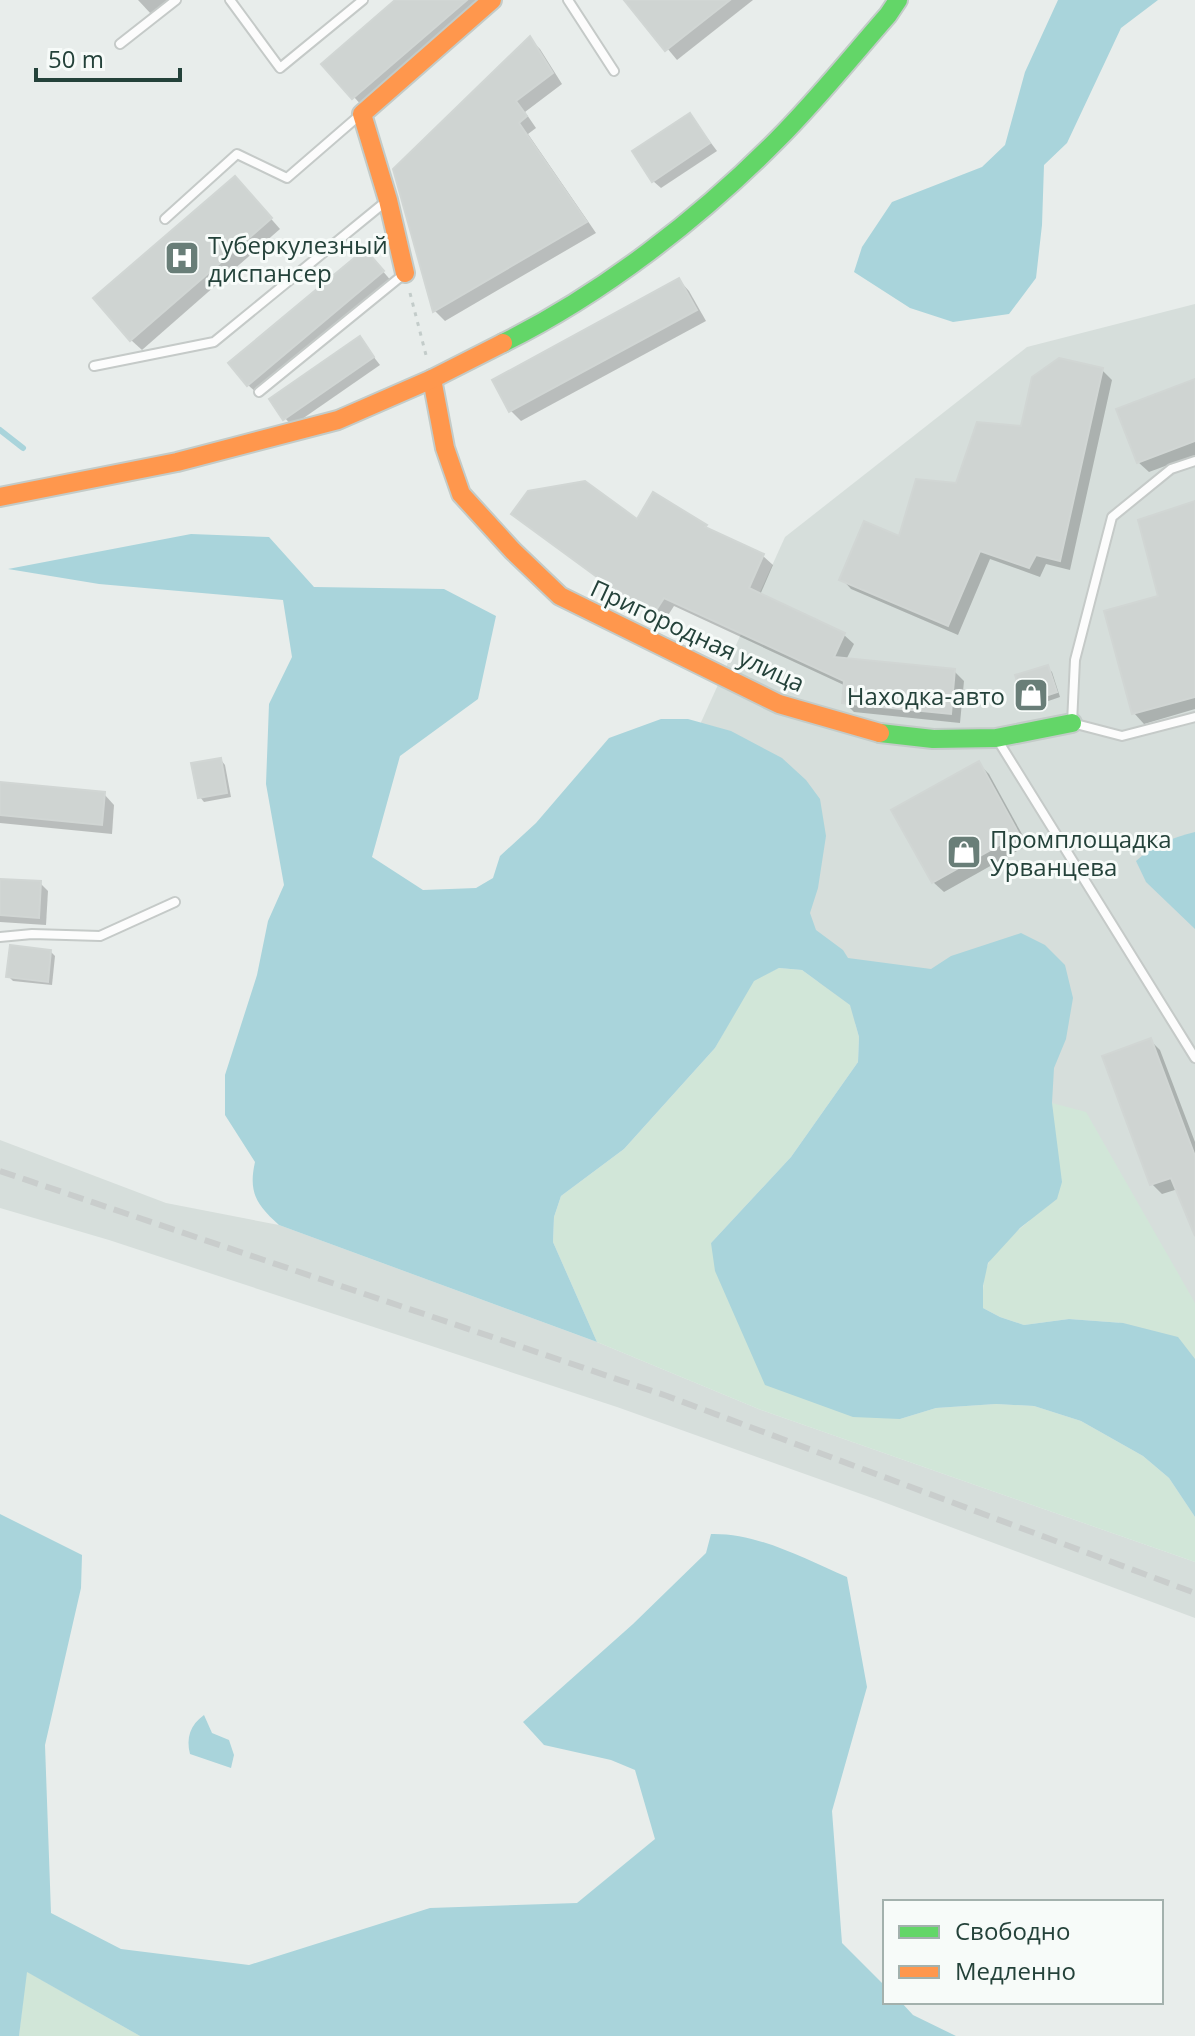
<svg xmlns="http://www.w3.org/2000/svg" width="1195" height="2036" font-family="'Open Sans',sans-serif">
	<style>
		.built { fill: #d6dedb }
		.green { fill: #d1e6d8 }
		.water { fill: #a9d4db }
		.shadow { fill: #0003 }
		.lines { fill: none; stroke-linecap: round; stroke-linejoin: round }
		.stream { stroke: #a9d4db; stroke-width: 6 }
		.building { fill: #cfd4d2; stroke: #d1d6d4; stroke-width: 2 }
		.lane-casing { stroke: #c5cac8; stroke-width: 12 }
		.fast-casing { stroke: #c3cbc8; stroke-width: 22 }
		.slow-casing { stroke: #c3cbc8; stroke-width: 22 }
		.path { stroke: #c3ccca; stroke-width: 3; stroke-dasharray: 4 6; stroke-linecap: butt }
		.lane { stroke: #fcfcfc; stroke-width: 8 }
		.fast { stroke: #63d668; stroke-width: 18 }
		.slow { stroke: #ff974d; stroke-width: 18 }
		.rail { stroke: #c9cdcc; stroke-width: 6; stroke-dasharray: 16 8; stroke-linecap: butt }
		.labels { text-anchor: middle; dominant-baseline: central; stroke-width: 6; stroke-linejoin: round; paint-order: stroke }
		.poi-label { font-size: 24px; fill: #24423a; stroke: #f7fbf9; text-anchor: start }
		.street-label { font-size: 24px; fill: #24423a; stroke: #f7fbf9 }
	</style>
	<rect width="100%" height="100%" fill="#e8edeb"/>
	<g class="built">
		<polygon points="1195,304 1195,1408 782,941 683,762 785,537 1027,347"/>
		<polygon points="0,1140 166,1203 279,1225 597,1342 761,1410 1195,1562 1195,1618 878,1500 617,1407 109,1240 0,1208"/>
	</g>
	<g class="green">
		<polygon points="779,968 802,970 850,1005 859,1037 858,1062 791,1157 711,1243 900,1419 936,1408 996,1404 1034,1406 1081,1421 1143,1456 1169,1478 1195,1517 1195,1562 761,1410 597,1342 553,1242 554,1217 561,1196 624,1149 715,1048 753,980"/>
		<path d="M1052 1103 1086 1112 1195 1303V1359L1177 1337 1123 1323 1069 1319 1024 1325 1000 1317 983 1308C983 1294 982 1277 988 1264 997 1244 1039 1213 1057 1199Z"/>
		<polygon points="26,1971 140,2036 19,2036"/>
	</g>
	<g class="water">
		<polygon points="1058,0 1158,0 1121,28 1067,143 1044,165 1042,225 1036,278 1009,314 953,322 910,308 854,272 862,247 892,202 982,167 1005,145 1025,72"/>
		<path d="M191 534 269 537 314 587 444 589 496 616 478 699 400 756 372 857 423 890 476 888 493 878 500 856 536 823 609 738 661 719H688L731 731 782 758 806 780 820 799 826 836 818 888 810 913 816 930 843 950 848 958 931 969 951 956 1021 933 1045 945 1065 965 1073 998 1066 1039 1054 1068 1052 1103 1062 1182 1057 1199 1020 1228 988 1263 983 1286V1308L1000 1317 1024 1325 1069 1319 1123 1323 1178 1337 1195 1359V1517L1169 1478 1143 1456 1081 1421 1034 1406 996 1404 936 1408 900 1419 853 1417 765 1385 715 1271 711 1243 791 1157 858 1062 859 1037 850 1005 802 970 779 968 754 981 715 1048 624 1149 561 1196 554 1217 553 1242 597 1342 279 1225C257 1205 248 1193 255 1162L225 1115V1075L257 975 268 921 284 885 266 784 269 704 292 657 283 600 99 584 8 569Z"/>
		<path d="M1195 832V929L1146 882 1136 861C1153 845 1172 838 1195 832Z"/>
		<path d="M0 1514 82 1555 81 1588 45 1745 51 1913 121 1949 249 1965 430 1908 577 1903 655 1839 635 1770 611 1760 544 1745 523 1722 633 1624 706 1553 711 1534C759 1533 804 1559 847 1577L867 1687 832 1811 842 1943 885 1986V2002H901L913 2015 956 2036H140L27 1972 19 2036H0Z"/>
		<path d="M204 1715 212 1733 229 1740 234 1755 231 1768 190 1754C186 1738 190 1725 204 1715Z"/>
	</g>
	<g class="shadow">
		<polygon points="138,0 173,0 152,15"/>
		<polygon points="398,0 489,0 364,108 324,64"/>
		<polygon points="627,0 753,0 677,60"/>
		<polygon points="530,39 540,49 562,84 525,112 536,128 528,134 596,233 445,321 435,311"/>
		<polygon points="690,115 717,151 661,188 653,181"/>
		<polygon points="245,189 280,229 142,350 131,340"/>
		<polygon points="375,262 393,283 259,395 248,385"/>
		<polygon points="679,280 689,291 706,321 521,421 511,411"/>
		<polygon points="359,338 380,365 292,426 285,418"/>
		<polygon points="1102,370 1112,380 1070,570 1046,564 1040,577 990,559 958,635 851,589 842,579 901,539 957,485"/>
		<polygon points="1195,381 1195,455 1149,472 1138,462"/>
		<polygon points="653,495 711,532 763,556 773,565 760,595 844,635 854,644 846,660 954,671 964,681 960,723 854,712 844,702 846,686 674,606 665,620 613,589 514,514 637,522"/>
		<polygon points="1195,503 1195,709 1144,724 1134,713 1160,598"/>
		<polygon points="1047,667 1052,672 1060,697 1031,707 1026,702"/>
		<polygon points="221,760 225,765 231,797 204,802 200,797"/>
		<polygon points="978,763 989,774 1028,845 944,892 933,882"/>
		<polygon points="0,784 104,794 114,805 112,834 0,823"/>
		<polygon points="0,881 40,883 48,891 46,925 0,922"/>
		<polygon points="50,951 55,956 52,985 13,981 8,976"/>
		<polygon points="1150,1040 1160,1050 1195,1142 1195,1232 1178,1189 1162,1194 1152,1184"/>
	</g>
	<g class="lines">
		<polyline class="stream" points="0,430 23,448"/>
	</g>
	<g class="building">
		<polygon points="395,0 467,0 352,99 321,64"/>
		<polygon points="624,0 730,0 665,51"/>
		<polygon points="530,36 553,73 516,101 527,116 519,123 587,222 433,312 393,169"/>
		<polygon points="690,113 710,143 652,182 632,151"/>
		<polygon points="235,176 272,218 130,341 93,298"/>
		<polygon points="365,249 384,271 247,386 228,363"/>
		<polygon points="679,278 697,310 509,412 492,380"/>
		<polygon points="360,336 374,357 283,420 269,399"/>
		<polygon points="1059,358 1103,368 1060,561 1036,555 1029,568 980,551 948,626 839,580 864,521 899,536 916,479 956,483 977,422 1021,426 1032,377"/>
		<polygon points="1195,379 1195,441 1137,463 1116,409"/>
		<polygon points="585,481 637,519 653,492 707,525 705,527 764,554 749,588 845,633 834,657 955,669 951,714 842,703 844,681 664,598 655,612 601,580 511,514 528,491"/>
		<polygon points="1195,501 1195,697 1132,714 1104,611 1158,596 1138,520"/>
		<polygon points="1048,665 1057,692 1024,703 1015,675"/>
		<polygon points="221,758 227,793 198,798 191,763"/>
		<polygon points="979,761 1019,834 932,883 891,810"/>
		<polygon points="0,782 105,792 102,825 0,815"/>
		<polygon points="0,879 41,881 39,918 0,915"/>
		<polygon points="10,945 51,950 48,982 6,977"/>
		<polygon points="1151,1038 1195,1156 1195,1236 1171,1178 1150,1185 1102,1056"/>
	</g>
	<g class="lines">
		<g class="lane-casing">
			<g id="lane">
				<polyline points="230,0 280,68 363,0"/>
				<polyline points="568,0 614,71"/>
				<polyline points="120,44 176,0"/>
				<polyline points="165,219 237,154 287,178 361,114"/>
				<polyline points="94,366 214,342 384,203"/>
				<polyline points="259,392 404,274"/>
				<polyline points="1195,461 1171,469 1112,517 1075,660 1072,723 1122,736 1195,717"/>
				<polyline points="997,739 1195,1058"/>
				<polyline points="0,937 32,934 100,936 175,902"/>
			</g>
		</g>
		<g class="fast-casing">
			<g id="fast">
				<path d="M503 343C602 294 700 218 778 139 817 100 852 56 888 15L898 0"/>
				<polyline points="880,733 933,739 996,738 1072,723"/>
			</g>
		</g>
		<g class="slow-casing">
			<g id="slow">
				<polyline points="405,273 388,200 362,114 492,0"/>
				<polyline points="432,379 445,448 461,494 513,551 560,596 779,704 880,733"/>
				<polyline points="0,497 177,462 338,420 432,379 503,343"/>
			</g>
		</g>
		<polyline class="path" points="410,293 427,359"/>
		<use href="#lane" class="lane"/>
		<use href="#fast" class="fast"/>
		<use href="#slow" class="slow"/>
		<polyline class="rail" points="0,1171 667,1396 1195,1593"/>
	</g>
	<defs>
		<g id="hospital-square" transform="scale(1.8)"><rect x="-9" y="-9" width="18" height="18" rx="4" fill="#697e78" stroke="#f7fbf9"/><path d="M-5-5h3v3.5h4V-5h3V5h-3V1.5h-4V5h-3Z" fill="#fff"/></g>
		<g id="shop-square" transform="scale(1.8)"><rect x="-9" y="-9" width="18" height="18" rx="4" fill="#697e78" stroke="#f7fbf9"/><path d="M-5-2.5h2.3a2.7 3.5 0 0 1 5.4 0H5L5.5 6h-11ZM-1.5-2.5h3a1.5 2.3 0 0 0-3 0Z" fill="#fff"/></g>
	</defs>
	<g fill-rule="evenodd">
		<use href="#hospital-square" x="182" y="258"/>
		<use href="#shop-square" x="1031" y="695"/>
		<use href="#shop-square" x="964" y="852"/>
	</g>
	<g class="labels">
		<g class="poi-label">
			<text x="208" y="244">Туберкулезный<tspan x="208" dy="28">диспансер</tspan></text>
			<text x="1005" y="695" text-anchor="end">Находка-авто</text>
			<text x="990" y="838">Промплощадка<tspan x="990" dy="28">Урванцева</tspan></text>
		</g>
		<g class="street-label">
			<text transform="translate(698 635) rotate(25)">Пригородная улица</text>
		</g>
	</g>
	<rect x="883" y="1900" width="280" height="104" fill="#f7fbf9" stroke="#a3b1ad" stroke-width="2"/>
	<rect x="899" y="1926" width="40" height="12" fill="#63d668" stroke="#a3b1ad" stroke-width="2"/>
	<text x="955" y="1940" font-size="24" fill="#24423a">Свободно</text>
	<rect x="899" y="1966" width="40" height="12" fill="#ff974d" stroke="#a3b1ad" stroke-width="2"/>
	<text x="955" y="1980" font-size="24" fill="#24423a">Медленно</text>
	<path d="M36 68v12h144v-12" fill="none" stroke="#24423a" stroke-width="4"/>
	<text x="48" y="68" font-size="24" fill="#24423a" stroke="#f7fbf9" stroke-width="6" paint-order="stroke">50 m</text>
</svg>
